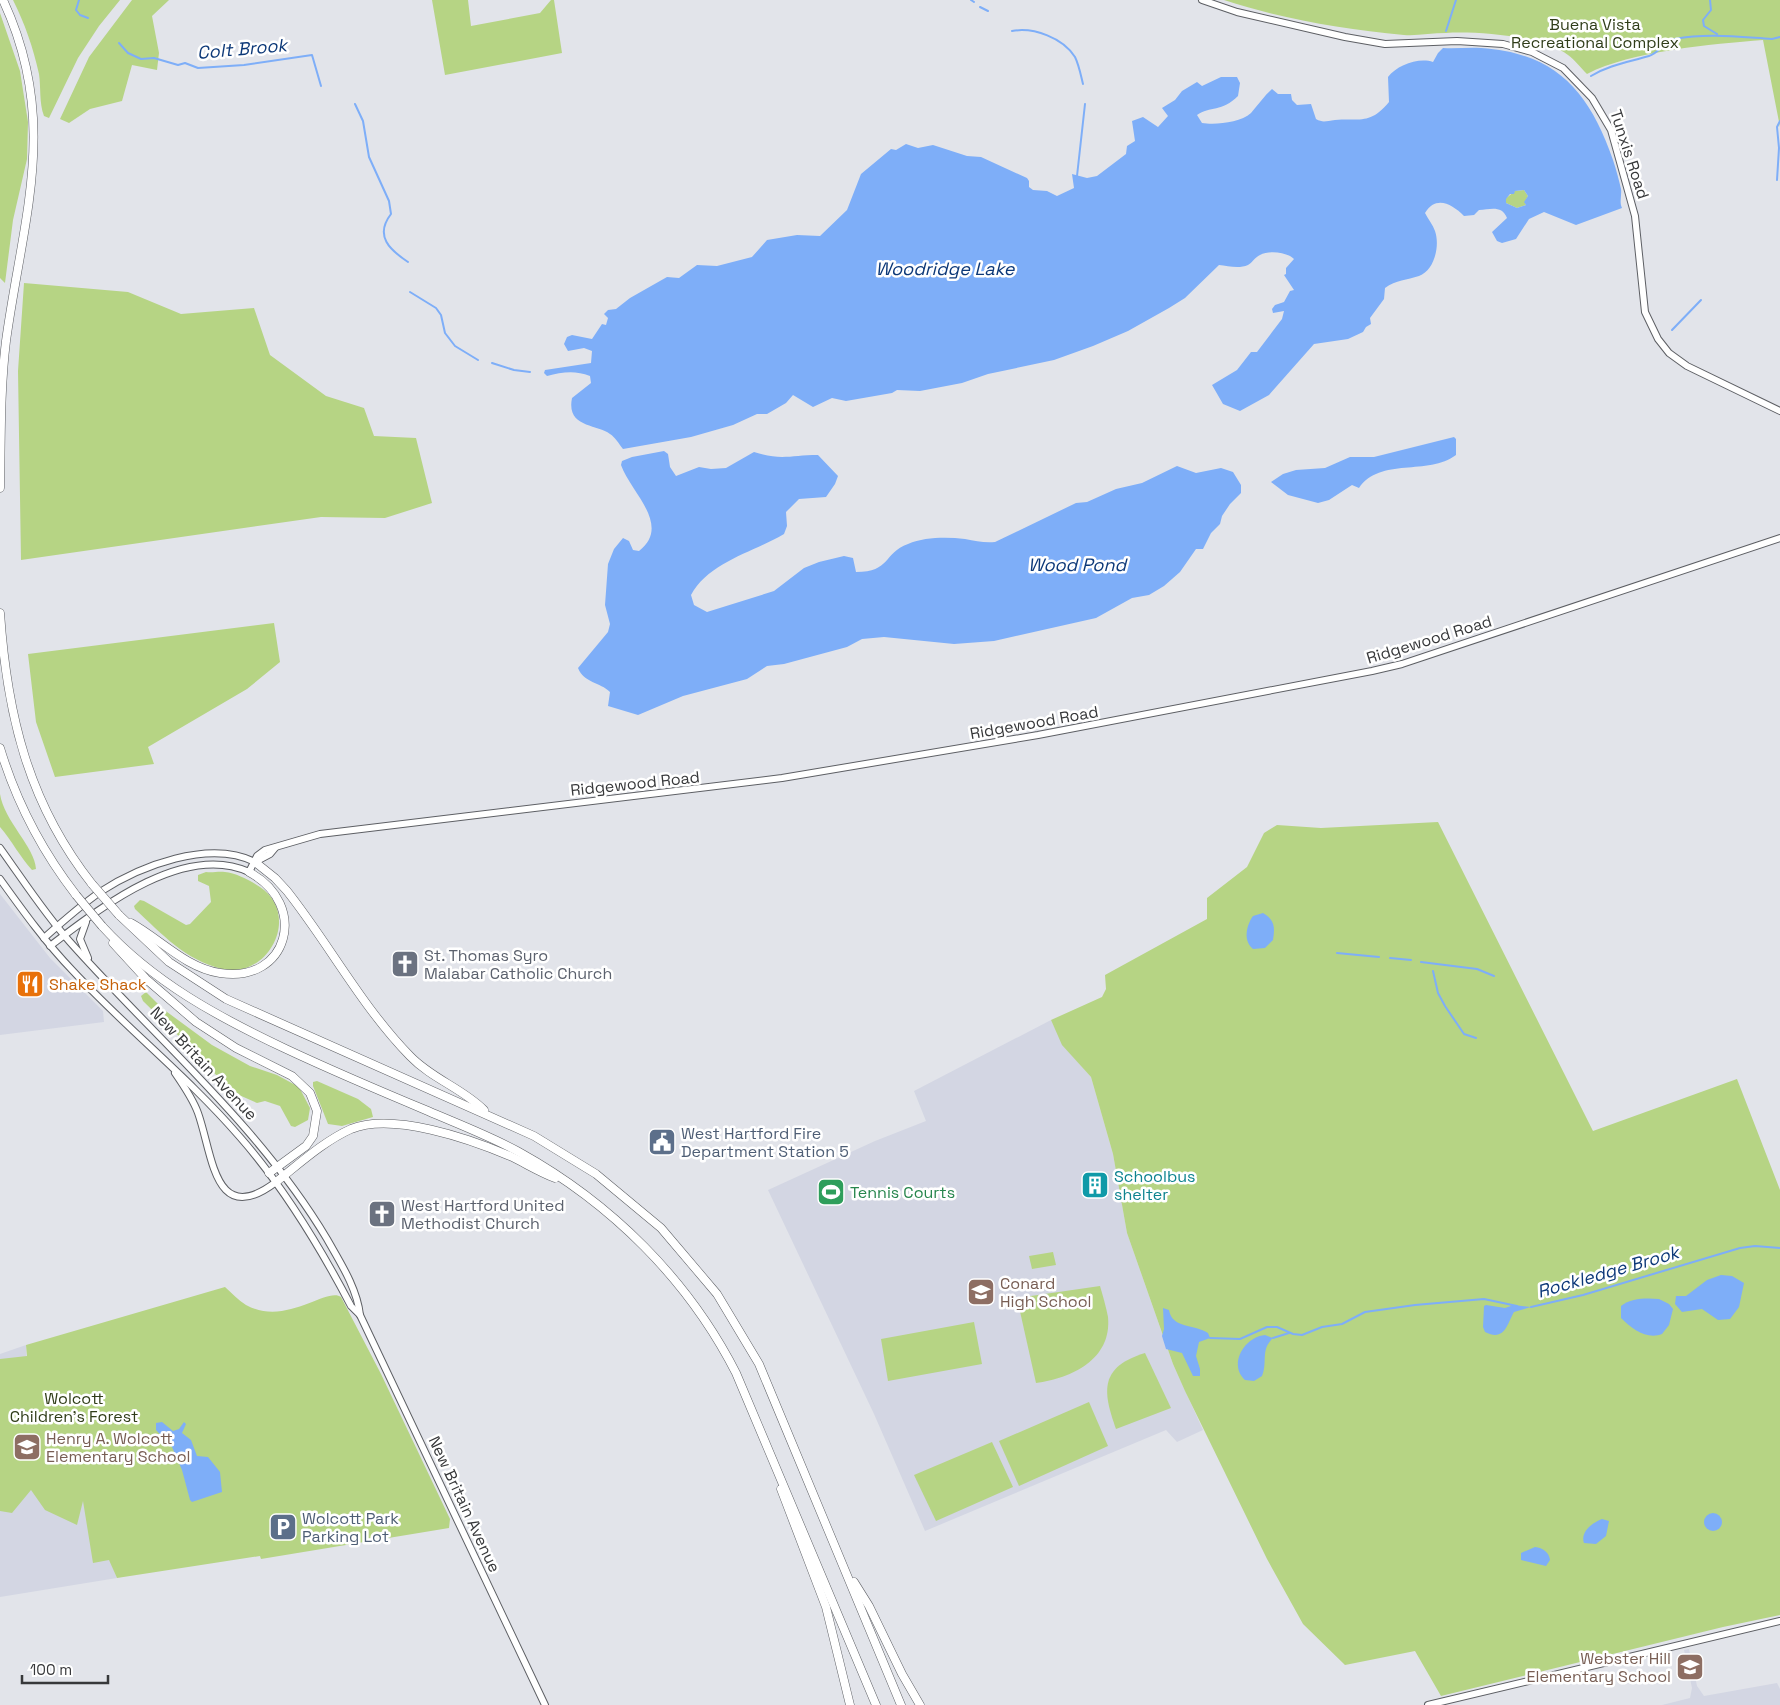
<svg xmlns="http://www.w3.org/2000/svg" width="1780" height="1705" viewBox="0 0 1780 1705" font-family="'Space Grotesk',sans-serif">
	<rect width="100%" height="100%" fill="#e2e4ea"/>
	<g fill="#d3d6e3">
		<path d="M0,894l50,64 53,53 1,11 -104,13z"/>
		<path d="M1051,1020l12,25 28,32 22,77 14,79 46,131 30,66 -26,12 -11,-12 -241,101 -51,-117 -106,-224 107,-49 51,-20 -12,-30z"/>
		<path d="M26,1345l3,69 47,63 41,101 -117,19v-243z"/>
		<path d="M1689,1649l8,37 7,10 73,-13 3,6v16h-118l28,-7 2,-10 -8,-38z"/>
	</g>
	<g fill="#b6d484">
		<path d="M13,0h107l-21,26 -21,32 -29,60 -5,-2c-5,-13 -3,-29 -5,-42 -6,-27 -14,-50 -26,-74z"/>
		<path d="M132,0h37l-17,16 7,37 -2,17 -25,-5 -10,36 -32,8 -21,14 -9,-4 29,-62z"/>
		<path d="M432,0h36l3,26 69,-13 11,-13h3l8,53 -117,22z"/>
		<path d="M1224,0h556v127l-17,-87c-51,4 -132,11 -176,34 -6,-6 -12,-14 -19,-19 -24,-19 -92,-24 -122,-22 -14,0 -29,3 -42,2 -62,-6 -122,-16 -180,-35z"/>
		<path d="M0,13l20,58 8,51 -1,37 -14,61 -8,63 -5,-5z"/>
		<path d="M1524,190l4,6 -3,6 1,3 -9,3 -11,-5 -1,-4 10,-8z"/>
		<path d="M24,283l104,9 53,22 73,-6 16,47 56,41 38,12 10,28 42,2 16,65 -47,15 -64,-1 -300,43 -3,-189z"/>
		<path d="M274,623l6,39 -33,27 -99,58 6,17 -99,13 -19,-55 -8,-68z"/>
		<path d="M0,794c4,27 35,53 36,75l-4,1c-12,-13 -20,-29 -32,-43z"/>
		<path d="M1438,822l155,309 144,-52 43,111v425l-57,12 -282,69 -26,-45 -70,14 -42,-41 -36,-65 -82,-168 -12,-27 -46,-131 -14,-79 -22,-77 -29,-32 -11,-25 51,-23 4,-8 -1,-14 102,-56v-21l40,-31 17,-34 13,-8 44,3z"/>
		<path d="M206,872c7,1 12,-1 19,0 11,1 26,9 35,15 42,28 8,93 -38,82 -37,-9 -60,-35 -87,-60l-1,-3 6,-6 4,1 42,24 4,-1 21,-22 -2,-16 -11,-5v-6z"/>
		<path d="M146,992l17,17 49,36 38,21 27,9 22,12 11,21 -2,12 -13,7 -4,-1 -11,-20 -15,-5 -8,2 -18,-8 -25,-22 -20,-22 -51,-50 -2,-5z"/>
		<path d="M317,1081l41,18 13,10 2,8 -31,9 -14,-2 -15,-38v-4z"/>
		<path d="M1053,1252l3,13 -24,4 -3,-13z"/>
		<path d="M1100,1286c3,10 6,21 8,31 4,43 -37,61 -72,66l-19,-85z"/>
		<path d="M225,1287c7,6 13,13 21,18 40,22 80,-18 95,-8l40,77 69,145 -1,9 -188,31 -1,-3 -143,22 -8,-18 -16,3 -10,-62 -6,24 -32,-15 -14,-20 -19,23 -12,-2v-152l27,-3 -1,-11z"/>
		<path d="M974,1322l8,42 -94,17 -7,-42z"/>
		<path d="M1145,1353l26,55 -55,21c-14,-39 -16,-62 29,-76z"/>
		<path d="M1089,1402l19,44 -89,40 -20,-45z"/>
		<path d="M992,1442l21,45 -77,34 -22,-46z"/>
	</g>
	<g fill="#7eaef8" fill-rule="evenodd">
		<path d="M1443,48c13,1 25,-1 38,0 75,5 108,43 132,112 3,9 6,20 8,29 1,6 -2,13 1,19l-46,17 -32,-13 -15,7 -13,20 -14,4 -5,-2 -5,-9 15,-14c-5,-13 -16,-9 -28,-8l-5,5 -10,1c-12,-12 -28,-21 -39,-3 3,6 8,12 10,18 5,14 0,39 -16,45 -12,4 -23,4 -34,12l-1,11 -14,19 1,6 -5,3 -3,5 -15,7 -34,5 -45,51 -29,16 -17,-7 -11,-19 25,-15 14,-18h6l25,-33 2,-8 -11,2 -1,-4 3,-4 9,-3 6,-11 4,-1 -10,-15 2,-1v-6l8,-9c-7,-7 -25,-9 -34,-4 -5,2 -8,8 -12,10 -9,4 -20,1 -29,0l-34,33 -16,10 -41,23 -35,15 -39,14 -66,14 -26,9 -42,8 -23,-1 -5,3 -46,8 -14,-3 -19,9 -20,-12 -7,8 -19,11h-10l-24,11 -42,12 -68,12c-4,-5 -8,-12 -13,-15 -13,-10 -44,-6 -38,-36l19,-15 -1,-7c-15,-6 -28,-4 -43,0l-3,-3 1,-3 46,-7 1,-12 -8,-3 -16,3 -4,-7 3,-7 5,-2 20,4 10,-15 4,1 2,-7 -4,-4 4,-4 8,-1 14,-11 37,-21 12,1 18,-13 20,1 35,-9 15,-17 30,-5 23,1 27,-26 14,-36 30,-25 5,1 10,-6 12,4 15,-3 34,11 14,1 46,21 2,3v6l4,3 14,1 10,5 17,-8 -2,-14 15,4 10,-2 29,-22 1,-8 8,-5 -3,-20 11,-4 15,10 10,-11 -6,-8 13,-8 7,-9 15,-9 5,4 19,-9h16l3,6 -2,13c-16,16 -28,10 -41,19l5,8c13,2 38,0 49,-10 7,-8 13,-17 21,-24l6,5h13l1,6 5,5 14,-1 5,15c7,4 10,2 19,1 25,-2 35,5 54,-18l-1,-25c9,-12 31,-20 45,-15l5,-9zM1524,190l4,6 -4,6 2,3 -9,3 -11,-5v-4l4,-5h4l1,-3z"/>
		<path d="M1454,437l2,2v16c-28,21 -76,2 -97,33l-7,-3 -23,15 -11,3 -30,-8 -17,-13 12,-8 13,-4 29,-2 25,-11h24z"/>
		<path d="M664,451l4,3 2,13 6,9 23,-9 12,2 15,-1 28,-16c27,9 37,3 64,3l20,21 -3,8 -9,13 -27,2 -13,13 1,14 -3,8c-30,18 -75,28 -93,61l3,10 13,7 67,-21 30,-23 15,-6 25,-6 9,2 3,14c35,0 27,-19 52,-28 17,-7 38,-7 57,-5 11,2 19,4 30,3l81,-39 11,-1 29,-13 26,-6 35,-17 19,7 25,-5 12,4 8,13v8l-11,11 -8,12 -2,8 -9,9 -8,16h-7l-16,23 -16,14 -15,9 -17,3 -36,20 -102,23 -40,3 -70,-7 -22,2 -15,8 -63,17 -17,2 -20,13 -64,17 -45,19 -30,-9 2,-14c-10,-10 -26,-9 -32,-24l30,-36 2,-8 -5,-19 3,-41 6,-15 9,-11 6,3 4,9 6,1c33,-26 -8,-58 -18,-86l1,-4 10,-4z"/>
		<path d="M1263,913c12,7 12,15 10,27l-8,8 -12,1c-10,-8 -7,-23 0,-33z"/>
		<path d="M1721,1275l11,1 12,7 -5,24 -9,12 -12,1 -16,-11 -20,3 -7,-8 1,-8h10l21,-16z"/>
		<path d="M1659,1299l10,5 4,5 -4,16 -7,9c-15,6 -30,-5 -41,-16v-12c10,-8 25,-8 38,-7z"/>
		<path d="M1486,1305l19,3 9,-3 17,2 -17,5c-7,12 -9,30 -29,20l-2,-5 1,-21z"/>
		<path d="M1163,1308l6,2c3,19 26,14 39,23l2,5 -11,4 -3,14 4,13v7h-7l-11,-23 -16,-4 -4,-13 2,-7z"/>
		<path d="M1265,1335l8,3c-13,12 -5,24 -11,38l-8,5 -9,-1c-17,-15 -1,-43 20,-45z"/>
		<path d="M162,1422l11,9 6,-2 5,-7 2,2 -4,9 9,7 6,16 11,1 12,15 2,20 -30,10 -2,-2 -8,-30 -10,-23 -16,-17v-7z"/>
		<circle cx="1713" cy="1522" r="9"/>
		<path d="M1602,1519l7,2 -3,15 -10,8 -12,-1c-4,-11 8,-20 18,-24z"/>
		<path d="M1535,1547c8,1 14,5 15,13l-4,6 -25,-6v-7z"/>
	</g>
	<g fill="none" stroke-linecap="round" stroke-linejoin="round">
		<g stroke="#7eaef8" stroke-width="2">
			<path d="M79,0l-3,10 4,5 8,3"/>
			<path d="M971,0l3,2"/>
			<path d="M1710,0l1,10 -8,10 1,6 13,8"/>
			<path d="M980,7l8,4"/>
			<path d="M1012,31c22,-4 51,7 63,26 4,8 6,19 8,27"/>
			<path d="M1446,31l10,-31"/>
			<path d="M119,43l9,10 13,6 13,-1 24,7 7,-2 13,5 46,-3 68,-10 9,31"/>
			<path d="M1591,76c18,-11 38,-14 58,-20 10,-3 16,-15 26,-17 32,-6 64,-2 97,0l8,-2"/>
			<path d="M355,104l8,17 6,36 20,44 2,13c-17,22 -1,36 17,48"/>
			<path d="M1077,176l8,-72"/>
			<path d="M1777,180l2,-32 -2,-21 3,-6"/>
			<path d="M410,292l26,16 5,7 4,18 10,13 23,14"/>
			<path d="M1672,330l29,-30"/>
			<path d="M492,363l22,7 16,2"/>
			<path d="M1337,953l42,4"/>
			<path d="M1390,958l21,2"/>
			<path d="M1421,962l56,7 17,7"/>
			<path d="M1433,971l5,22 7,13 19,28 12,4"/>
			<path d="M1531,1307l52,-12 157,-47 15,-2 25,2"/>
			<path d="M1210,1338l30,1 27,-12h10l16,7 9,1 20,-8 20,-3 23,-12 50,-7 69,-6 33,7"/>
			<path d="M1273,1338l16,-5"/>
		</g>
		<g stroke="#5d5f64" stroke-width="8">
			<g id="secondary">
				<path d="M1202,0l35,12 108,25 40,7 72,-3 46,3 29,8 31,16 29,30 19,32 24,86 10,96 13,27 11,14 18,13 93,45"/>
				<path d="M0,848c23,32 44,65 70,94 87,98 189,183 257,297 13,23 30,49 33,76"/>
				<path d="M0,879c23,32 46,64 73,92 53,57 115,106 166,165 45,51 80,109 112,170l9,9 185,390"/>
				<path d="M86,922l-6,17 8,19"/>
				<path d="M44,938c18,-16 36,-32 56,-46 40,-26 109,-53 155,-30l15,-8 5,-6"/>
				<path d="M50,946c50,-38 134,-104 199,-74l8,-16 8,-6 55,-16 462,-56 256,-43 334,-64 30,-7 378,-126"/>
				<path d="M175,1073c9,13 18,26 23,40 15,42 16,116 78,69"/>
				<path d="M1428,1705l352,-84"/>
			</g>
		</g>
		<g stroke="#5d5f64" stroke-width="9">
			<g id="highway">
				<path d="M0,488c1,-49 0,-98 6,-147 17,-124 54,-219 -3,-341"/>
				<path d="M0,613c7,101 28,190 92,271"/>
				<path d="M0,748c16,53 42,103 76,147"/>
				<path d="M255,862l20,16 12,13c42,53 75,116 123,165 22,23 52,32 74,54"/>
				<path d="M119,915l50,47 57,37 308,137 62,38 65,54 56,66 42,70 142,341"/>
				<path d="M131,923c29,16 55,45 89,50 68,11 90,-68 29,-101"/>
				<path d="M102,926c51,56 116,91 184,123 47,22 94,42 142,62 30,13 62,25 91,41 92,51 169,127 217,221l140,332"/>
				<path d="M113,943l33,36 50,43 40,26 56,28 18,17 7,18 -4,25 -7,10 -37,27"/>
				<path d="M276,1182c23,-18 48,-41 75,-53 42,-17 119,10 159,27 15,7 29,16 45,22"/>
				<path d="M781,1489l45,118 24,98"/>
				<path d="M854,1582l15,24 33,68 18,31"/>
			</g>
		</g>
		<use href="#secondary" stroke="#fff" stroke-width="6"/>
		<use href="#highway" stroke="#fff" stroke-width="8"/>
		<g stroke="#5d5f64" stroke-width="9" stroke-linecap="butt">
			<g id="highway-bridge">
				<path d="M92,884l27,31"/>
				<path d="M76,895l26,31"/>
			</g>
		</g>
		<use href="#highway-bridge" stroke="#fff" stroke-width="8"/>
	</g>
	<defs>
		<g id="church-square" transform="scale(1.4375)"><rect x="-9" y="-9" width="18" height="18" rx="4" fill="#6b7280" stroke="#fff"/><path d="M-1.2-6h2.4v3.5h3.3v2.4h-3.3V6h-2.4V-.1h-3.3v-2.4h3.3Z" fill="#fff"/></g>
		<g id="restaurant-square" transform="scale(1.4375)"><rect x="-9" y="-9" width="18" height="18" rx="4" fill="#e8710a" stroke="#fff"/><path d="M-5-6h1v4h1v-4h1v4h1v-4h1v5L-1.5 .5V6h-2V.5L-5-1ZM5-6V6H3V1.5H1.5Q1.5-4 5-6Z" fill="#fff"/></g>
		<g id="civic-square" transform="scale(1.4375)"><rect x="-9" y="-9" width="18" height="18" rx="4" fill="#5c6f8a" stroke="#fff"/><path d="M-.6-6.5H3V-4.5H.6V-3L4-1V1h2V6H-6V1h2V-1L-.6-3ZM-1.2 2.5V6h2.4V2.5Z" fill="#fff"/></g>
		<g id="building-square" transform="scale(1.4375)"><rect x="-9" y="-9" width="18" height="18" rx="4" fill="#0f9aa8" stroke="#fff"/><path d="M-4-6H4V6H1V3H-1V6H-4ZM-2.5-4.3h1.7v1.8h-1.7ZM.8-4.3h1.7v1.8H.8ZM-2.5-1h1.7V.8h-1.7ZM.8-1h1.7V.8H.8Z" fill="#fff"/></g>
		<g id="stadium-square" transform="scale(1.4375)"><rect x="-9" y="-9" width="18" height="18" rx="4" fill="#2e9e5b" stroke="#fff"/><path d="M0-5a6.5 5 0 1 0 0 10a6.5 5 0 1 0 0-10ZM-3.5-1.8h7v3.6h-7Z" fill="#fff"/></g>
		<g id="school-square" transform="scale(1.4375)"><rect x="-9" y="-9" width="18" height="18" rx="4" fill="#8d6e63" stroke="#fff"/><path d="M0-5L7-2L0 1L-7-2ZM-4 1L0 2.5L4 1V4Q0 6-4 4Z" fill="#fff"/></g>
		<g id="parking-square" transform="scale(1.4375)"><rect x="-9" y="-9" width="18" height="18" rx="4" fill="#5c6f8a" stroke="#fff"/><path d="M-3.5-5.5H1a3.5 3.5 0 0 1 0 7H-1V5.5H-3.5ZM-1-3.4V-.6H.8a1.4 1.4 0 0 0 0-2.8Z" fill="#fff"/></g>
	</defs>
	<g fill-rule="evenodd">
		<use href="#church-square" x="405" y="964"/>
		<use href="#restaurant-square" x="30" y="984"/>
		<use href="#civic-square" x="662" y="1142"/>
		<use href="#building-square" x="1095" y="1185"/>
		<use href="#stadium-square" x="831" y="1192"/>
		<use href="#church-square" x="382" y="1214"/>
		<use href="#school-square" x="981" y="1292"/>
		<use href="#school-square" x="27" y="1447"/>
		<use href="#parking-square" x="283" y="1527"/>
		<use href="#school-square" x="1690" y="1667"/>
	</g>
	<g text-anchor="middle" stroke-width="5" stroke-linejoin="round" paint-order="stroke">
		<g font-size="16" fill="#303d19" stroke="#fff">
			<text x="1595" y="30">Buena Vista<tspan x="1595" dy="18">Recreational Complex</tspan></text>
			<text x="74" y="1404">Wolcott<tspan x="74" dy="18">Children's Forest</tspan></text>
		</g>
		<g font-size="16" fill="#37383a" stroke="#fff">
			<text transform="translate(1630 154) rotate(72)" y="6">Tunxis Road</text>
			<text transform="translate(1429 639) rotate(-17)" y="6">Ridgewood Road</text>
			<text transform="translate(1034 722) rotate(-10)" y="6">Ridgewood Road</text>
			<text transform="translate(635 783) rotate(-6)" y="6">Ridgewood Road</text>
			<text transform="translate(204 1063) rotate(47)" y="6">New Britain Avenue</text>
			<text transform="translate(465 1504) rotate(65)" y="6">New Britain Avenue</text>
		</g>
		<g font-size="16" fill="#5b616d" stroke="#fff" text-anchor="start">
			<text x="424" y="961">St. Thomas Syro<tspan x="424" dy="18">Malabar Catholic Church</tspan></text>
			<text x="401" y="1211">West Hartford United<tspan x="401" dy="18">Methodist Church</tspan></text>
		</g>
		<g font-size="16" fill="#c56008" stroke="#fff" text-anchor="start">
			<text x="49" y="990">Shake Shack</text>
		</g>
		<g font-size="16" fill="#4e5e75" stroke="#fff" text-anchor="start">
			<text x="681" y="1139">West Hartford Fire<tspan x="681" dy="18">Department Station 5</tspan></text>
			<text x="302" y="1524">Wolcott Park<tspan x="302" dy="18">Parking Lot</tspan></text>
		</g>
		<g font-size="16" fill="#0d838f" stroke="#fff" text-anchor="start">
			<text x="1114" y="1182">Schoolbus<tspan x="1114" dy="18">shelter</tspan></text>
		</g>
		<g font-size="16" fill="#27864d" stroke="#fff" text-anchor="start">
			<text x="850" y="1198">Tennis Courts</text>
		</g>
		<g font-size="16" fill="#785e54" stroke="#fff" text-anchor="start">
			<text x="1000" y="1289">Conard<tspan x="1000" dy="18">High School</tspan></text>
			<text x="46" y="1444">Henry A. Wolcott<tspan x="46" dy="18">Elementary School</tspan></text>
			<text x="1671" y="1664" text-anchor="end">Webster Hill<tspan x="1671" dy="18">Elementary School</tspan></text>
		</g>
		<g font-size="18" font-style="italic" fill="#0c3878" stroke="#fff">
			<text transform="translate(242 49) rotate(-5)" y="6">Colt Brook</text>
			<text x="945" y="275">Woodridge Lake</text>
			<text x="1077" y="571">Wood Pond</text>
			<text transform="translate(1608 1272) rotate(-16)" y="6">Rockledge Brook</text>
		</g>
	</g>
	<path d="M22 1675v8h86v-8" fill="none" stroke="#37383a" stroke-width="2.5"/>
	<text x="30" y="1675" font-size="15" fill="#37383a" stroke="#ffffff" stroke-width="4" paint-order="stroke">100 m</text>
</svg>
